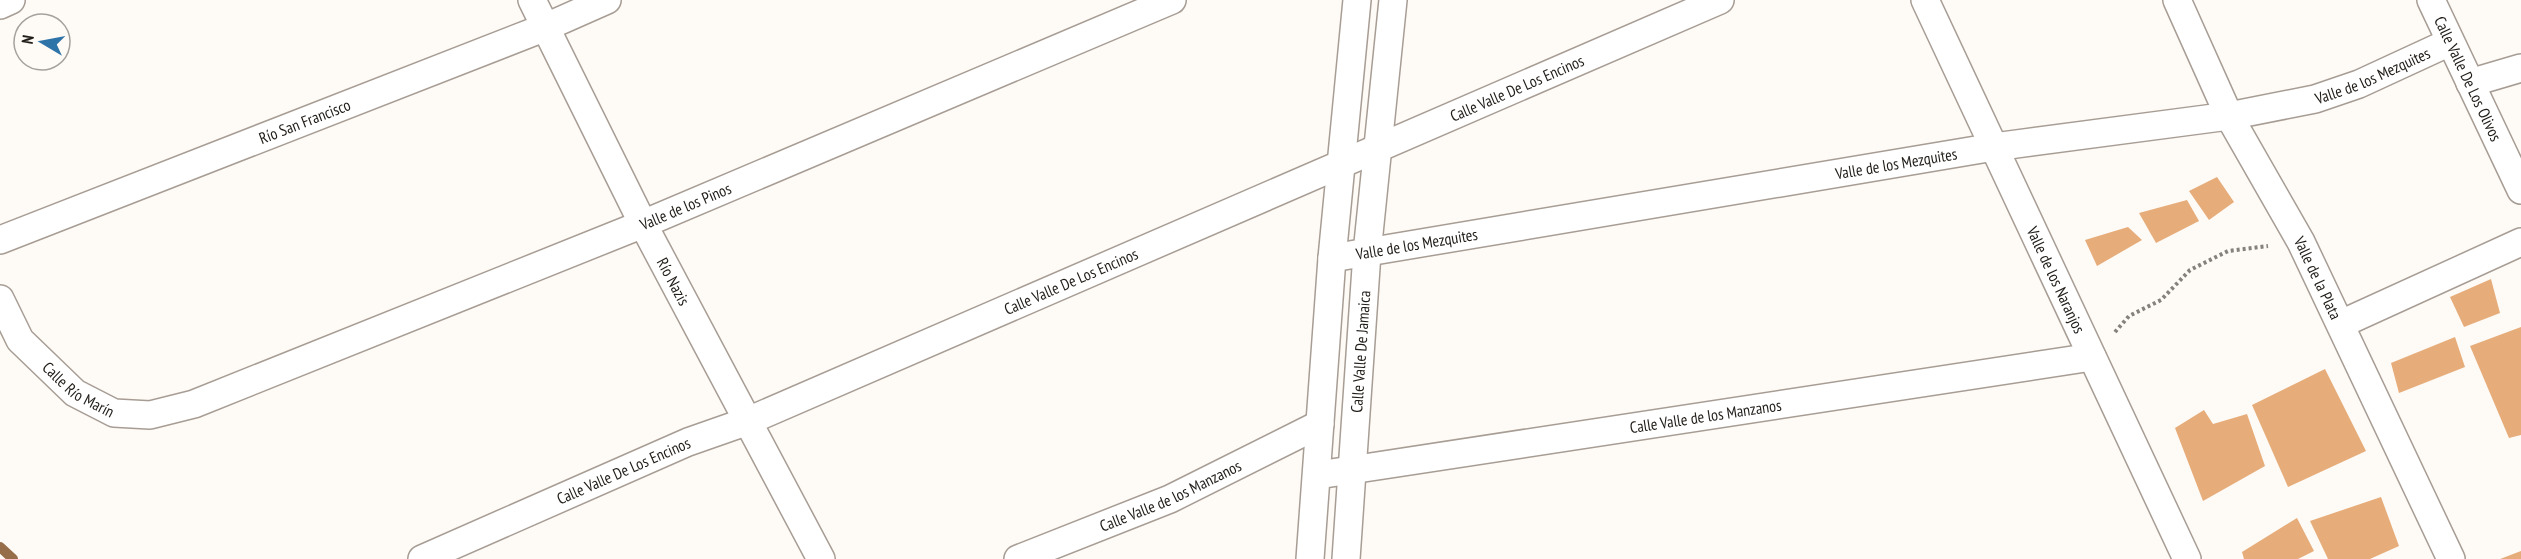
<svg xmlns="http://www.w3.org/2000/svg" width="2521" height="559" viewBox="0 0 2521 559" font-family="'PT Sans Narrow',sans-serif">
	<rect width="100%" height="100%" fill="#fefaf6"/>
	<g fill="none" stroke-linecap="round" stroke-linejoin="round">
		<path stroke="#966f4a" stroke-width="10" d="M0,547l13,12"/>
	</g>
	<g fill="#e6ad7a">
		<path d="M2217,177l17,25 -25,18 -20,-29z"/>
		<path d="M2187,200l12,21 -43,22 -17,-30z"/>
		<path d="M2128,227l14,13 -45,26 -12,-26z"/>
		<path d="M2491,279l9,34 -36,14 -14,-30z"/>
		<path d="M2521,327v108l-12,3 -39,-92z"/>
		<path d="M2455,337l10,30 -66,26 -8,-30z"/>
		<path d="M2325,369l41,82 -78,36 -36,-82z"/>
		<path d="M2204,410l9,14 34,-10 18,52 -62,35 -28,-73z"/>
		<path d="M2381,497l18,49 -29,13h-42l-18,-38z"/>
		<path d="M2297,518l17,33 -16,8h-54l-2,-7z"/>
		<path d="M2521,551v8h-21z"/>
	</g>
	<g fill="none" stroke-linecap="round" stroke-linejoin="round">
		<g stroke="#a79d94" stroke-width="30">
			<g id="street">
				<path id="s1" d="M532,0l111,224 178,335"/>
				<path id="s2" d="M1925,0l262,559"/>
				<path id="s3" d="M2177,0l52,116 72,126 150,317"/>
				<path id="s4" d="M2431,0l90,190"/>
				<path d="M0,5l11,-5"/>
				<path d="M2470,83l51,-15"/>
				<path id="s5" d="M0,240l546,-213 61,-27"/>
				<path id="s6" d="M1332,258l662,-111 235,-31 86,-17 44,-15 91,-42"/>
				<path id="s7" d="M0,299l20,41 55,53 39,20 36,2 44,-11 449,-180 529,-224"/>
				<path d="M2341,324l180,-82"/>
				<path id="s8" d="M1318,475l774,-118"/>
				<path id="s9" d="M422,559l266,-117 60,-21 972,-421"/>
				<path id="s10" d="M1018,559l152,-60 150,-75"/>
				<path d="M1310,559l22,-301 25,-258"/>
				<path id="s11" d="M1346,559l21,-306 26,-253"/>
			</g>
		</g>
		<path stroke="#85817d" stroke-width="4" stroke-dasharray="3 3" stroke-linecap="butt" d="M2115,332l14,-16 32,-16 29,-30 38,-19 40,-5"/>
		<use href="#street" stroke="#fff" stroke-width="27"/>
	</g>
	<g text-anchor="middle" stroke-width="5" stroke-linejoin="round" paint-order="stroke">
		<g font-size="16" fill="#201c18" stroke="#fefaf6">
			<text dy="6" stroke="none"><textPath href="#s6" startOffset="1058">Valle de los Mezquites</textPath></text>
			<text dy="6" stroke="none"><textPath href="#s4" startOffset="87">Calle Valle De Los Olivos</textPath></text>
			<text dy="6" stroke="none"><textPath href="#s9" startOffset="1192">Calle Valle De Los Encinos</textPath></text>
			<text dy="6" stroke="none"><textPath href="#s5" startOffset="327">Río San Francisco</textPath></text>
			<text dy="6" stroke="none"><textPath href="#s6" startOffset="572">Valle de los Mezquites</textPath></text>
			<text dy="6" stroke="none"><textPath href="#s7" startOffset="777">Valle de los Pinos</textPath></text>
			<text dy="6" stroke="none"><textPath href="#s6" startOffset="86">Valle de los Mezquites</textPath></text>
			<text dy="6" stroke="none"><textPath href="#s3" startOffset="312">Valle de la Plata</textPath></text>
			<text dy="6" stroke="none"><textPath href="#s2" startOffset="309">Valle de los Naranjos</textPath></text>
			<text dy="6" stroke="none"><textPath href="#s1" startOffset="315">Río Nazis</textPath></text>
			<text dy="6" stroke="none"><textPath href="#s9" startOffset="706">Calle Valle De Los Encinos</textPath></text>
			<text dy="6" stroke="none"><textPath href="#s11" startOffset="208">Calle Valle De Jamaica</textPath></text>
			<text dy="6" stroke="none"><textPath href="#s7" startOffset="123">Calle Río Marín</textPath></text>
			<text dy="6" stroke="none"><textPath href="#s8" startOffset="392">Calle Valle de los Manzanos</textPath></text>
			<text dy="6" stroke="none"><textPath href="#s9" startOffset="220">Calle Valle De Los Encinos</textPath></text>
			<text dy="6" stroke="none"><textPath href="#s10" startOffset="165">Calle Valle de los Manzanos</textPath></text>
		</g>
	</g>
	<g transform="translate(42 42) rotate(280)"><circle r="28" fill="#fefaf6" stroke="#a5a19d" stroke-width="1.5"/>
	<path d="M0-4.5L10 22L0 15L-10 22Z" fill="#2e74a9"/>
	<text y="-9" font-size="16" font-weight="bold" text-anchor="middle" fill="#201c18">N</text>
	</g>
</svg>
